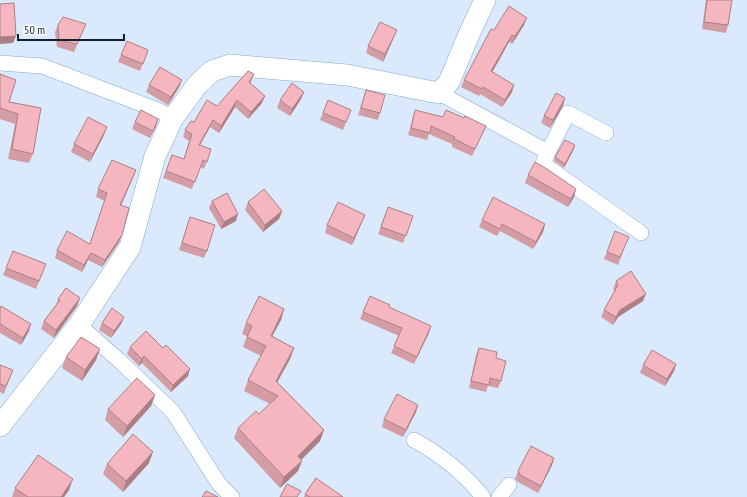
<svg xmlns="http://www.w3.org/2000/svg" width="747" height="497" viewBox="0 0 747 497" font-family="'PT Sans Narrow',sans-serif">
	<rect width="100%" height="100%" fill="#daeafc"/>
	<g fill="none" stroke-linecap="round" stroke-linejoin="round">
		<g stroke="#80a9d2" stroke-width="16">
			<g id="street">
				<path d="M0,63l42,3 118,45 13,7"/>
				<path d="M439,93l109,59 20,-39 38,20"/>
				<path d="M548,152l-5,12 98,69"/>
				<path d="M79,325l44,39 50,48 46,72 13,13"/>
				<path d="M414,440c27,15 50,33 69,57"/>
				<path d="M499,497l10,-12"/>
			</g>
		</g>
		<g stroke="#80a9d2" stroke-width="22">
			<path id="secondary" d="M0,426l79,-101 51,-78 25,-91 18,-38 24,-33 15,-14 18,-6 117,10 92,18 10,-11 21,-50 15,-32"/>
		</g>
		<use href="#street" stroke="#fff" stroke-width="15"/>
		<use href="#secondary" stroke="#fff" stroke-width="21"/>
	</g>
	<g fill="#d49da5">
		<path d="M706,0h26l-4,25 -2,8 -24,-4z"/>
		<path d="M86,24l-12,28 -17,-5 -2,-15 3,-7z"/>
		<path d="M524,25l-12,19 -3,-2 -17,30 20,20 -10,15 -22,-13 -1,2 -18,-9 3,-7 30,-50z"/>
		<path d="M397,30l-3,7 -11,25 -17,-9 2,-7z"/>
		<path d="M127,41l21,9 -8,21 -22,-9z"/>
		<path d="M0,74l9,28 32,6 -8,46 -4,9 -21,-4 7,-35 -15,-5z"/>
		<path d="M254,74l-4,9 12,20 -14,16 -13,-12 -16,26 -9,-6 -10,18 11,4 -7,20 -4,-2 -8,22 -29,-11 9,-23 12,4 5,-18 -6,-4 2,-7 9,-8 23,-16z"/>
		<path d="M182,80l-3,7 -11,18 -22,-13 3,-7z"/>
		<path d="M366,90l14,23 -2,7 -20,-5z"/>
		<path d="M304,92l-3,7 -11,17 -13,-8 3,-8z"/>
		<path d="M563,106l-13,22 -9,-5 3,-7z"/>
		<path d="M351,110l-8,20 -23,-10 3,-7z"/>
		<path d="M415,110l68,23 -11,23 -20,-9v-3l-23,-10 -2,6 -19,-5 5,-18z"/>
		<path d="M158,119l-2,7 -6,12 -18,-9 3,-7z"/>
		<path d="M104,135l-14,27 -19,-10 3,-8z"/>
		<path d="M575,145l-11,23 -10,-7 1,-4z"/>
		<path d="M136,170l-15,36 -2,36 -17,25 -14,-7 -6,12 -27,-14 2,-8 33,-6 15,-43 -9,-4 2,-8z"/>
		<path d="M528,175l46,22 -6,10 -43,-24z"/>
		<path d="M212,201l24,20 -15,8 -12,-21z"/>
		<path d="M248,202l34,9 -3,8 -16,13 -18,-22z"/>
		<path d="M388,207l25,9 -10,27 -25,-9z"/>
		<path d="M365,215l-3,7 -10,23 -27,-12 2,-8z"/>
		<path d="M190,217l17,34 -3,7 -25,-8z"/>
		<path d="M482,220l63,4 -2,8 -10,17 -33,-18 -3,5 -18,-9z"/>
		<path d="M626,244l-8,21 -14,-6 3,-7z"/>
		<path d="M6,268l37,4 -7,17 -33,-14z"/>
		<path d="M616,281l27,20 -25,16 -5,8 -12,-8 3,-7 11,-19 -2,-2z"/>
		<path d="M58,299l19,7 -23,32 -13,-9 3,-8 12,-16z"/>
		<path d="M389,307l42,19 -17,38 -23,-11 8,-17 -39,-17 3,-7z"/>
		<path d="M0,309l29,22 -8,14 -21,-12z"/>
		<path d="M284,309l-3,11 -9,16 22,12 -4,11 -13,23 47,48 -4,11 -19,19 1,1 -4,10 -18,17 -46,-50 4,-10 21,-14 11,-10 -26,-13 4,-11 13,-24 -18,-9 4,-11 -5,-2 4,-11z"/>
		<path d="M124,317l-3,7 -10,14 -12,-8 3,-7z"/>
		<path d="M130,347l58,29 -17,16 -29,-29 -3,3 -12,-12z"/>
		<path d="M479,348l17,10 5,23 -3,7 -10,-2 -2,6 -17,-4 7,-33z"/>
		<path d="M66,357l30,3 -14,21 -20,-13z"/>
		<path d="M676,364l-2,7 -9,15 -25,-13 3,-8z"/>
		<path d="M0,365l13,5 -9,24 -4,-2z"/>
		<path d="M155,395l-4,11 -28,31 -18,-17 3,-11z"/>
		<path d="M418,405l-2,7 -13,25 -21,-10 2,-8z"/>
		<path d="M554,458l-2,7 -14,28 -20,-11 -3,-3 3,-8z"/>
		<path d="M149,463l-26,29 -20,-18 4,-10z"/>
		<path d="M15,488l54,2 -5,7h-52z"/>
		<path d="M305,494l38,3h-39z"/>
	</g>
	<g fill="#ac7f86">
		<path d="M527,18l-3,7 -12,19 3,-8z"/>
		<path d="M397,30l-3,7 -11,25 2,-8z"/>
		<path d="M512,35l-3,7 -20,36 2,-7z"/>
		<path d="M16,36l-3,7 -13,1v-7z"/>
		<path d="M254,74l-3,7 -5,8 3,-7z"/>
		<path d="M182,80l-3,7 -11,18 3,-8z"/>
		<path d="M514,85l-2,7 -10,15 3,-7z"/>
		<path d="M304,92l-3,7 -11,17 2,-7z"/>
		<path d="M265,96l-3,7 -14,16 3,-7z"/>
		<path d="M565,98l-2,8 -13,22 3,-8z"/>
		<path d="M237,100l-2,7 -16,26 2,-7z"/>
		<path d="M158,119l-2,7 -6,12 3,-7z"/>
		<path d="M213,120l-3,7 -14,25 3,-7z"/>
		<path d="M107,127l-3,8 -14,27 3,-8z"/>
		<path d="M575,145l-1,4 -10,19 1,-4z"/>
		<path d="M136,170l-3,8 -16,35 3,-8z"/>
		<path d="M576,189l-2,8 -6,10 3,-8z"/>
		<path d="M282,211l-3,8 -16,13 2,-7z"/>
		<path d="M238,214l-2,7 -15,8 3,-7z"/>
		<path d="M365,215l-3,7 -10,23 2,-7z"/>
		<path d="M545,224l-2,8 -10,17 3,-7z"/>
		<path d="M122,235l-3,7 -17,25 3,-7z"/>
		<path d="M91,253l-3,7 -6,12 2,-7z"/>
		<path d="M646,294l-3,7 -25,16 -5,8 3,-8 4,-7z"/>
		<path d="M80,298l-3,8 -23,32 2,-8z"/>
		<path d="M284,309l-3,11 -14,26 4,-10z"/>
		<path d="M124,317l-3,7 -10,14 3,-7z"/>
		<path d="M31,324l-2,7 -8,14 2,-7z"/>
		<path d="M431,326l-2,7 -15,31 3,-7z"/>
		<path d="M294,348l-4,11 -18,33 4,-11z"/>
		<path d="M100,349l-4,11 -14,21 3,-11z"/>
		<path d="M144,356l-2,7 -3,3 3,-7z"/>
		<path d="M676,364l-2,7 -9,15 2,-7z"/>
		<path d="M190,369l-2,7 -17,16 2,-7z"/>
		<path d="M155,395l-4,11 -28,31 4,-11z"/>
		<path d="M418,405l-2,7 -13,25 3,-7z"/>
		<path d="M324,430l-4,11 -26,26 4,-11z"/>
		<path d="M153,452l-4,11 -26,29 3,-11z"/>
		<path d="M554,458l-2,7 -14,28 3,-7z"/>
		<path d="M302,461l-4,10 -18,17 4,-11z"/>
		<path d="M73,479l-4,11 -5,7h-3z"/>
	</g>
	<g fill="#f6b6c0" stroke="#ac7f86">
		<path d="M707,0h25l-4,25 -24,-3z"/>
		<path d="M14,3l2,33 -16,1v-33z"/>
		<path d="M509,6l18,12 -12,18 -3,-1 -21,36 23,14 -9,15 -22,-13 -1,2 -18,-9 27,-51 3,1z"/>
		<path d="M63,17l23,7 -9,20 -18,-4 -1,-15z"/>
		<path d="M380,22l17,8 -12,24 -17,-8z"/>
		<path d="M127,41l21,9 -5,14 -22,-9z"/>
		<path d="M160,67l22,13 -11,17 -22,-12z"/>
		<path d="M248,71l6,3 -5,8 16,14 -14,16 -14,-12 -16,26 -8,-6 -14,25 12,4 -4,13 -4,-2 -8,22 -29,-11 6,-16 12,4 8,-25 -7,-4 6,-9 3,1 13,-22 10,6z"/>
		<path d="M0,74l16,6 -7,22 32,6 -8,46 -21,-5 6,-35 -18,-6z"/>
		<path d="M292,83l12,9 -12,17 -12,-9z"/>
		<path d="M366,90l19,5 -5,18 -19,-5z"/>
		<path d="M556,93l9,5 -12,22 -9,-4z"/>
		<path d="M328,100l23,10 -5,12 -23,-9z"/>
		<path d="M141,110l17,9 -5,12 -18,-9z"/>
		<path d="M415,110l28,7 3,-7 18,8 1,-2 21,10 -11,23 -21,-10 1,-2 -24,-11 -1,7 -19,-5z"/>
		<path d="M88,117l19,10 -14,27 -19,-10z"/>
		<path d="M565,140l10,5 -10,19 -10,-7z"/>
		<path d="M112,160l24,10 -16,35 9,3 -7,27 -17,25 -14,-7 -7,12 -27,-15 10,-19 23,13 17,-51 -9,-4z"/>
		<path d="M535,162l12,7 29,20 -5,10 -43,-24z"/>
		<path d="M264,189l18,22 -17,14 -17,-23z"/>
		<path d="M227,193l11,21 -14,8 -12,-21z"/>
		<path d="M493,197l52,27 -9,18 -34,-18 -2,5 -18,-9z"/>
		<path d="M338,202l27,13 -11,23 -27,-13z"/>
		<path d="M388,207l25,9 -7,20 -25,-9z"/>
		<path d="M190,217l25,8 -8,26 -25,-8z"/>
		<path d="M615,231l14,6 -9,20 -13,-5z"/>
		<path d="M13,251l33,13 -7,17 -33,-13z"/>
		<path d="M631,271l15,23 -26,16 -4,7 -12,-7 14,-25 -2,-4z"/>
		<path d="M66,288l14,10 -24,32 -12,-9 16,-21 -2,-1z"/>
		<path d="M259,296l25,13 -13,27 23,12 -18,33 48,49 -26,26 4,5 -18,16 -46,-49 18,-17 3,3 19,-18 -30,-16 18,-34 -19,-9 5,-11 -6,-3z"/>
		<path d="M370,296l20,9 -1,2 42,19 -14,31 -23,-11 8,-18 -39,-16z"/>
		<path d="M1,306l30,18 -8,14 -23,-14v-15z"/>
		<path d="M112,308l12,9 -10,14 -12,-8z"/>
		<path d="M146,331l17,17 3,-3 24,24 -17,16 -29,-29 -2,3 -12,-12z"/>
		<path d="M81,337l19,12 -15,21 -19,-13z"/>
		<path d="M479,348l18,4 -1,6 10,3 -5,20 -11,-3 -1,7 -18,-4z"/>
		<path d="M652,350l24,14 -9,15 -24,-14z"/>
		<path d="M0,365l13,5 -7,16 -6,-2z"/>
		<path d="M137,378l18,17 -28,31 -19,-17z"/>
		<path d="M397,394l21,11 -12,25 -22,-11z"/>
		<path d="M133,434l20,18 -27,29 -19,-17z"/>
		<path d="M531,446l23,12 -13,28 -21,-11 -2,-4z"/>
		<path d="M38,455l35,24 -12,18h-33l-13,-9z"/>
		<path d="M316,478l27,19h-33l-5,-3z"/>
		<path d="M287,484l14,7 -4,6h-17z"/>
		<path d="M206,491l12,6h-16z"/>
	</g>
	<path d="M18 34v6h106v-6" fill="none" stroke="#112131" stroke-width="2"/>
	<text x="24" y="34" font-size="12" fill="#112131" stroke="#ffffff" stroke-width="3" paint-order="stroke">50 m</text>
</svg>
